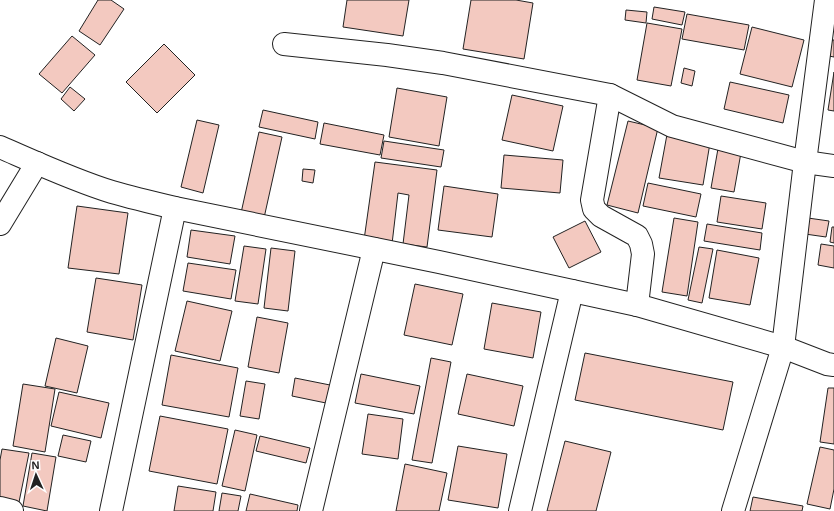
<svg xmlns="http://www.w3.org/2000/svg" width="834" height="511" viewBox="0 0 834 511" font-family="Helvetica,sans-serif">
	<rect width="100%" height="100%" fill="#fff"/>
	<g fill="#f3c9c0" stroke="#222">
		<path d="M98,0h13l13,9 -24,36 -21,-14z"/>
		<path d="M347,0h62l-6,36 -60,-9z"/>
		<path d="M471,0h45l17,3 -9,56 -61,-10z"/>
		<path d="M654,7l31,5 -3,13 -30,-6z"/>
		<path d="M626,10l21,2 -1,11 -21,-3z"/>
		<path d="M687,14l62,11 -5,25 -62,-11z"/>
		<path d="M647,23l35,6 -11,57 -34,-6z"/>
		<path d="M752,27l52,13 -12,47 -52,-13z"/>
		<path d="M72,36l23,19 -33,38 -23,-19z"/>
		<path d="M832,40h2v17l-5,-1z"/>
		<path d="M164,44l31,31 -38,38 -31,-31z"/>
		<path d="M684,68l11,3 -3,15 -11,-3z"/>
		<path d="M834,72v39l-6,-1z"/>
		<path d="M730,82l59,13 -6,28 -59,-14z"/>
		<path d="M70,87l15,12 -11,12 -13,-12z"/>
		<path d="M397,88l50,9 -8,49 -50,-9z"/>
		<path d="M512,95l51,11 -10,45 -51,-11z"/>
		<path d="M263,110l55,12 -3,17 -56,-12z"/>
		<path d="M197,120l22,5 -16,68 -22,-6z"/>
		<path d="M628,121l30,7 -20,85 -31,-8z"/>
		<path d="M324,123l60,12 -4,20 -60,-11z"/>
		<path d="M668,129l43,8 -8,48 -44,-7z"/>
		<path d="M259,132l23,5 -18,81 -23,-5z"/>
		<path d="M384,141l60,9 -3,17 -60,-9z"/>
		<path d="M719,143l23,4 -8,45 -23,-4z"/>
		<path d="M504,155l59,5 -3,33 -59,-5z"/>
		<path d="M375,162l62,8 -10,77 -24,-3 6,-49 -11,-2 -6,51 -28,-4z"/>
		<path d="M303,169l12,1 -2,13 -11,-2z"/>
		<path d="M648,183l53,11 -5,23 -53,-11z"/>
		<path d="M444,186l54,8 -6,43 -54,-7z"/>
		<path d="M721,196l45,7 -4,26 -45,-7z"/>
		<path d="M77,206l51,7 -9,61 -51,-6z"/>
		<path d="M674,218l24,4 -11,74 -25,-4z"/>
		<path d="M808,218l21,3 -3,16 -21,-3z"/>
		<path d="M585,221l16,31 -32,16 -16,-31z"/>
		<path d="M707,224l55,9 -2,17 -56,-9z"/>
		<path d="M832,227h2v16l-4,-1z"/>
		<path d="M191,230l44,6 -5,28 -43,-7z"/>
		<path d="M821,244l13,2v22l-16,-3z"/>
		<path d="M244,246l22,3 -8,55 -23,-3z"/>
		<path d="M699,247l14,2 -11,54 -14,-3z"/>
		<path d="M271,248l24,3 -7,60 -24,-3z"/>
		<path d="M717,250l42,8 -9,47 -41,-7z"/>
		<path d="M188,263l48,7 -5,29 -48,-8z"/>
		<path d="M96,278l46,7 -9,55 -46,-8z"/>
		<path d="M415,284l48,10 -11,51 -48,-10z"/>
		<path d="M187,301l45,10 -12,50 -45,-10z"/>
		<path d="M492,303l49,9 -8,46 -49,-9z"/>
		<path d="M257,317l31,6 -9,50 -31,-6z"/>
		<path d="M56,338l32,8 -11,47 -32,-7z"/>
		<path d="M585,353l148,29 -10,48 -148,-30z"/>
		<path d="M171,355l67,13 -9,49 -67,-12z"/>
		<path d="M431,358l20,4 -19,101 -20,-3z"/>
		<path d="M361,374l59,12 -6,28 -59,-11z"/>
		<path d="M467,374l56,12 -9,40 -56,-12z"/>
		<path d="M295,378l35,7 -4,18 -34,-7z"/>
		<path d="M246,381l19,3 -6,35 -19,-3z"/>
		<path d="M23,384l32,5 -10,63 -32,-6z"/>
		<path d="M828,388h6v56l-14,-2z"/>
		<path d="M59,392l50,11 -8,35 -50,-12z"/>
		<path d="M368,414l35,5 -5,40 -36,-5z"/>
		<path d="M160,416l68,13 -11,55 -68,-13z"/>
		<path d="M235,430l22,5 -12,56 -23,-5z"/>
		<path d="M63,435l28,6 -5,21 -28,-6z"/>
		<path d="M260,436l50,12 -4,15 -50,-12z"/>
		<path d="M565,441l46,11 -15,59h-49z"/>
		<path d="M458,446l49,8 -9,54 -50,-8z"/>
		<path d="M820,447l14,3v39l-4,20 -23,-5z"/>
		<path d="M2,449l27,4 -11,54 -18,-3v-44z"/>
		<path d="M32,453l24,4 -9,54 -24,-5z"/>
		<path d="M405,464l42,9 -8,38h-43z"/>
		<path d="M178,486l38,6 -3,19h-39z"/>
		<path d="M222,493l19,3 -3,15h-19z"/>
		<path d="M250,494l48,11 -1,6h-51z"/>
		<path d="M753,497l50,9 -1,5h-52z"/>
	</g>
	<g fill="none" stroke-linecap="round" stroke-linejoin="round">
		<g stroke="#222" stroke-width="24">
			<g id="minor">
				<path d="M284,44l103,11 56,8 167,32 62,31 133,36 29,4"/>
				<path d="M610,95l-18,105 2,9 7,7 36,20 4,8 2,10 -6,51"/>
				<path d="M0,147c37,16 73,33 112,45 21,6 42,11 63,16l264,54 198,43 146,42 44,17 7,1"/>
				<path d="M0,224l37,-61"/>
				<path d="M0,508l12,3"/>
				<path d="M111,511l64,-303"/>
				<path d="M311,511l63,-262"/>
				<path d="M520,511l52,-220"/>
				<path d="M733,511l50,-164 22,-185 21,-162"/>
			</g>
		</g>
		<use href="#minor" stroke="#fff" stroke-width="22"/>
	</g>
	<g transform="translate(36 475) rotate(357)" stroke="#ffffff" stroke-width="3" paint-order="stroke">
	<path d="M0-3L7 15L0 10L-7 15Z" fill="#222222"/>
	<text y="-6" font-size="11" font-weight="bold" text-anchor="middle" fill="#222222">N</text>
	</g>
</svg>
